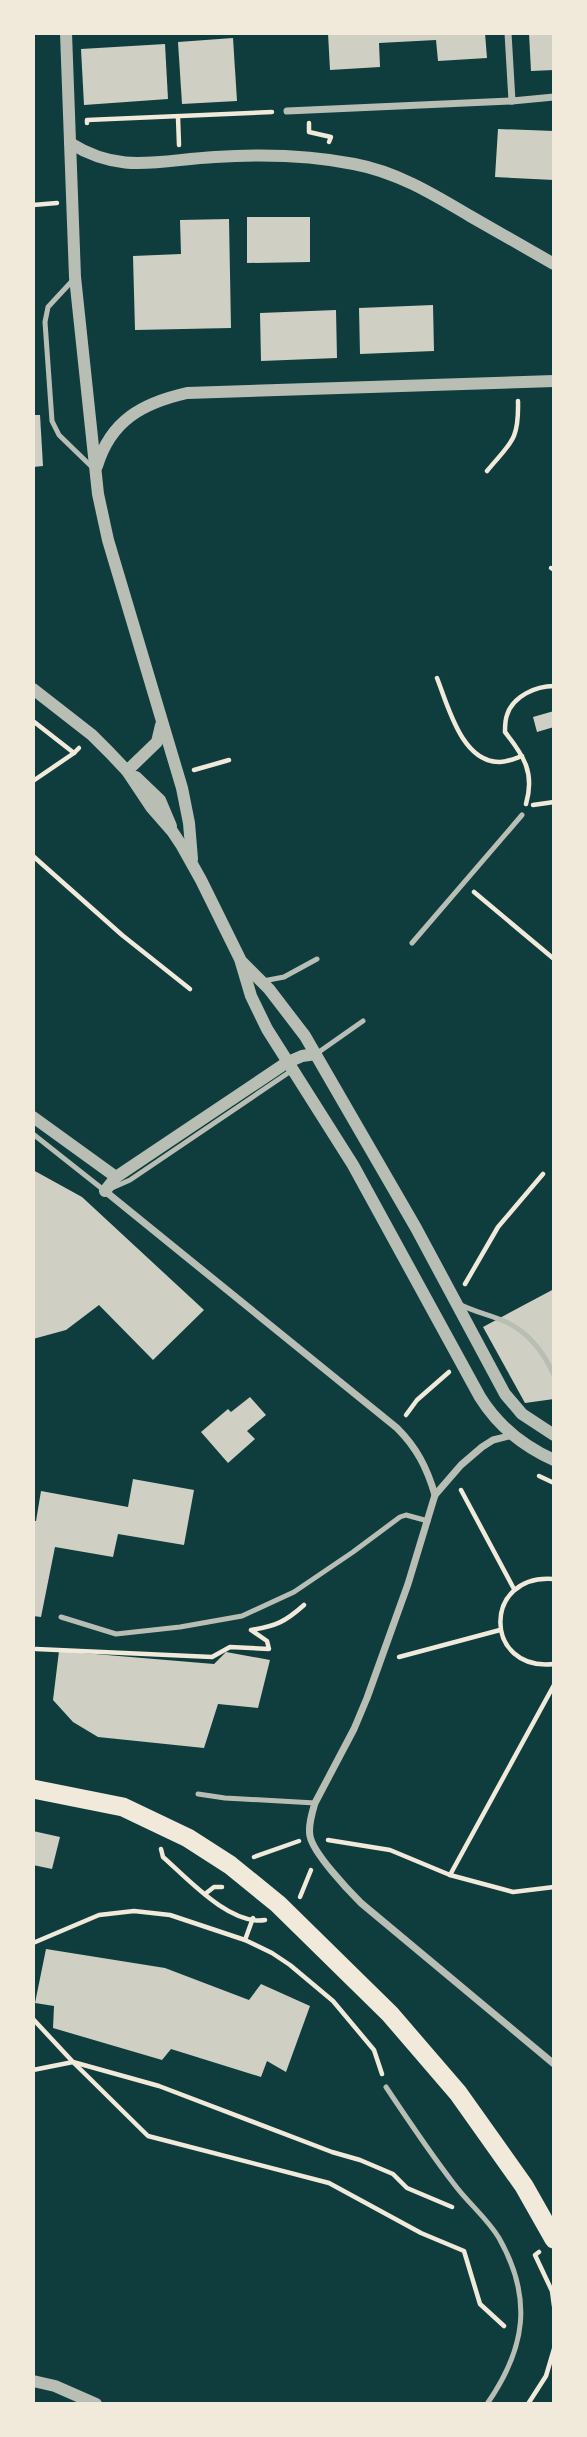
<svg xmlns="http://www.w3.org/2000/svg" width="587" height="2437" viewBox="0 0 587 2437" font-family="Georgia,serif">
	<rect width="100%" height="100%" fill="#0f3d3e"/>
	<g fill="#cfcfc3">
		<path d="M328,33h157l2,25 -49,3 -2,-21 -57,3 1,24 -50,3z"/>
		<path d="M529,33h25v37l-23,1z"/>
		<path d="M233,38l4,63 -55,3 -4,-62z"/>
		<path d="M165,44l3,55 -84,6 -3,-56z"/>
		<path d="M498,129l56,2v49l-59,-3z"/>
		<path d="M247,217h63v45l-63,1z"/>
		<path d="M229,219l2,109 -96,2 -2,-74 48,-2 -1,-34z"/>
		<path d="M433,305l1,46 -74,3 -1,-46z"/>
		<path d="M336,310l1,48 -76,3 -1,-48z"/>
		<path d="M33,415h7l3,51 -10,1z"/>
		<path d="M554,711v16l-17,5 -4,-15z"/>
		<path d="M33,1170l49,27 122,113 -51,50 -54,-55 -33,25 -33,9z"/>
		<path d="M554,1289v110l-29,4 -42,-76z"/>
		<path d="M250,1397l16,18 -19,16 8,8 -27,24 -27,-31 27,-23 3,3z"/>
		<path d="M133,1479l61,11 -10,55 -66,-11 -5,23 -58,-10 -14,70 -8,-1v-95h3l5,-30 87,16z"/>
		<path d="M59,1651l155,13 12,-12 44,8 -12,48 -40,-4 -14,44 -106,-11 -25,-15 -20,-22z"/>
		<path d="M33,1831l27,6 -8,32 -19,-4z"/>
		<path d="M46,1949l119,19 84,32 12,-16 49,22 -24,66 -19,-11 -6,16 -90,-28 -9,11 -109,-32 1,-22 -19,-3z"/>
	</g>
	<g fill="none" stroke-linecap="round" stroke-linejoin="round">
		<g stroke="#f1e9da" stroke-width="4.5">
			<path d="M178,117l1,28"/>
			<path d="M87,123v-3l185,-8"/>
			<path d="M309,123v9l22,5 -2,5"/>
			<path d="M33,205l24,-2"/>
			<path d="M487,471c24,-29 32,-30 31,-70"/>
			<path d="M551,568l3,2"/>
			<path d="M437,678c11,28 25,85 63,84 7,0 16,-4 22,-6"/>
			<path d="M33,721l41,32 5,-5"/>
			<path d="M194,770l35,-10"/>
			<path d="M33,781l41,-28"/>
			<path d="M526,804c9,-31 -2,-48 -21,-72 0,-5 0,-12 2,-17 6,-19 29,-29 47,-29"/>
			<path d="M533,805l21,-3"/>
			<path d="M33,856l89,79 68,54"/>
			<path d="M474,892l80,67"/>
			<path d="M465,1284l33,-57 45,-53"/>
			<path d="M406,1415l11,-15 32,-28"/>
			<path d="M539,1476l15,7"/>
			<path d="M461,1490l53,99"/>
			<path d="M554,1579c-72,-6 -71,93 0,85"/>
			<path d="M36,1649l176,8 18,-10 39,2 -2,-8 -16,-11c25,-4 34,-8 53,-25"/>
			<path d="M399,1657l101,-27"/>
			<path d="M328,1840l62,10 60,25 104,-190"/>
			<path d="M161,1849l2,8c24,21 67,69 102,63"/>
			<path d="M254,1857l45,-16"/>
			<path d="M450,1875l63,17 41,-5"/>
			<path d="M205,1894l9,-7h8"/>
			<path d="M300,1897l11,-27"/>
			<path d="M245,1940l8,-22"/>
			<path d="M33,1943l66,-28 35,-4 36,4 75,25 27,13 18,12 43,36 41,49 8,24"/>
			<path d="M33,2019l40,43 86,24 173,66 28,8 33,14 14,14 45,19"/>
			<path d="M33,2070l40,-8 75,74 181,47 92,50 43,18 16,53 24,22"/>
			<path d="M539,2252l-4,3 17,36 2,15"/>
			<path d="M528,2404l18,-28 8,-27"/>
		</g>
		<g stroke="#b8beb3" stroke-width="5">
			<path d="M73,280l-25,27 -3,15 7,99 7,14 34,33"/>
			<path d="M412,943l110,-128"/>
			<path d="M263,981l21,-4 33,-18"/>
			<path d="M316,1054l47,-33"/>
			<path d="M33,1134l72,57 25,-11 161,-109"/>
			<path d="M459,1304c15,8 32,11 47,18 22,10 38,31 48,53"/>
			<path d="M61,1617l55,17 64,-7 62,-11 52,-24 59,-40 47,-35 6,-2 22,6"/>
			<path d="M198,1794l27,4 90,5"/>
			<path d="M386,2087c22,33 44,66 68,97 14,19 33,34 45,54 34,60 27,110 -12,166"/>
		</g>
		<g stroke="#b8beb3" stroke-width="7">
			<path d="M508,33l4,68"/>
			<path d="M287,111l225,-10 42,-4"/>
			<path d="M105,1191l292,237c20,20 30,40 38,67"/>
			<path d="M513,1435l-20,5 -11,7 -21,18 -26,30 -27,89 -41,114 -13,31 -39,74c-3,10 -7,23 -5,33 3,17 38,54 51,67l193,161"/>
		</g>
		<g stroke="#b8beb3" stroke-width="12">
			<path d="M66,33l9,244 23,217 10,46 74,248 7,35 3,36"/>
			<path d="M70,143c51,32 89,17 145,14 46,-3 94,-2 139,7 43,8 79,30 116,52 28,16 56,32 84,48"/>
			<path d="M97,466c14,-46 46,-63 90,-73l367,-12"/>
			<path d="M33,689l59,46 18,18 17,18 24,36 21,24 10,15 19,34 39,79 11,37 16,33 86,136 127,232c18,29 43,49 74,63"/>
			<path d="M127,771l30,-29 4,-17"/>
			<path d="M136,777l24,23 11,26"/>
			<path d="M242,962l27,27 36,47 111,192 89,166 17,20 32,21"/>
			<path d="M33,1117l83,60"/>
			<path d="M105,1191l11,-14 170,-114 16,-7 14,-2"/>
			<path d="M33,2381l22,5 41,18"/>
		</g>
		<path stroke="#f1e9da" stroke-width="19" d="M33,1789l90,18 65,31 42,27 48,39 112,110 68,79 66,93 30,53"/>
	</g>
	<rect width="587" height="2437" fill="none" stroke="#f1e9da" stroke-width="70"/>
</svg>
